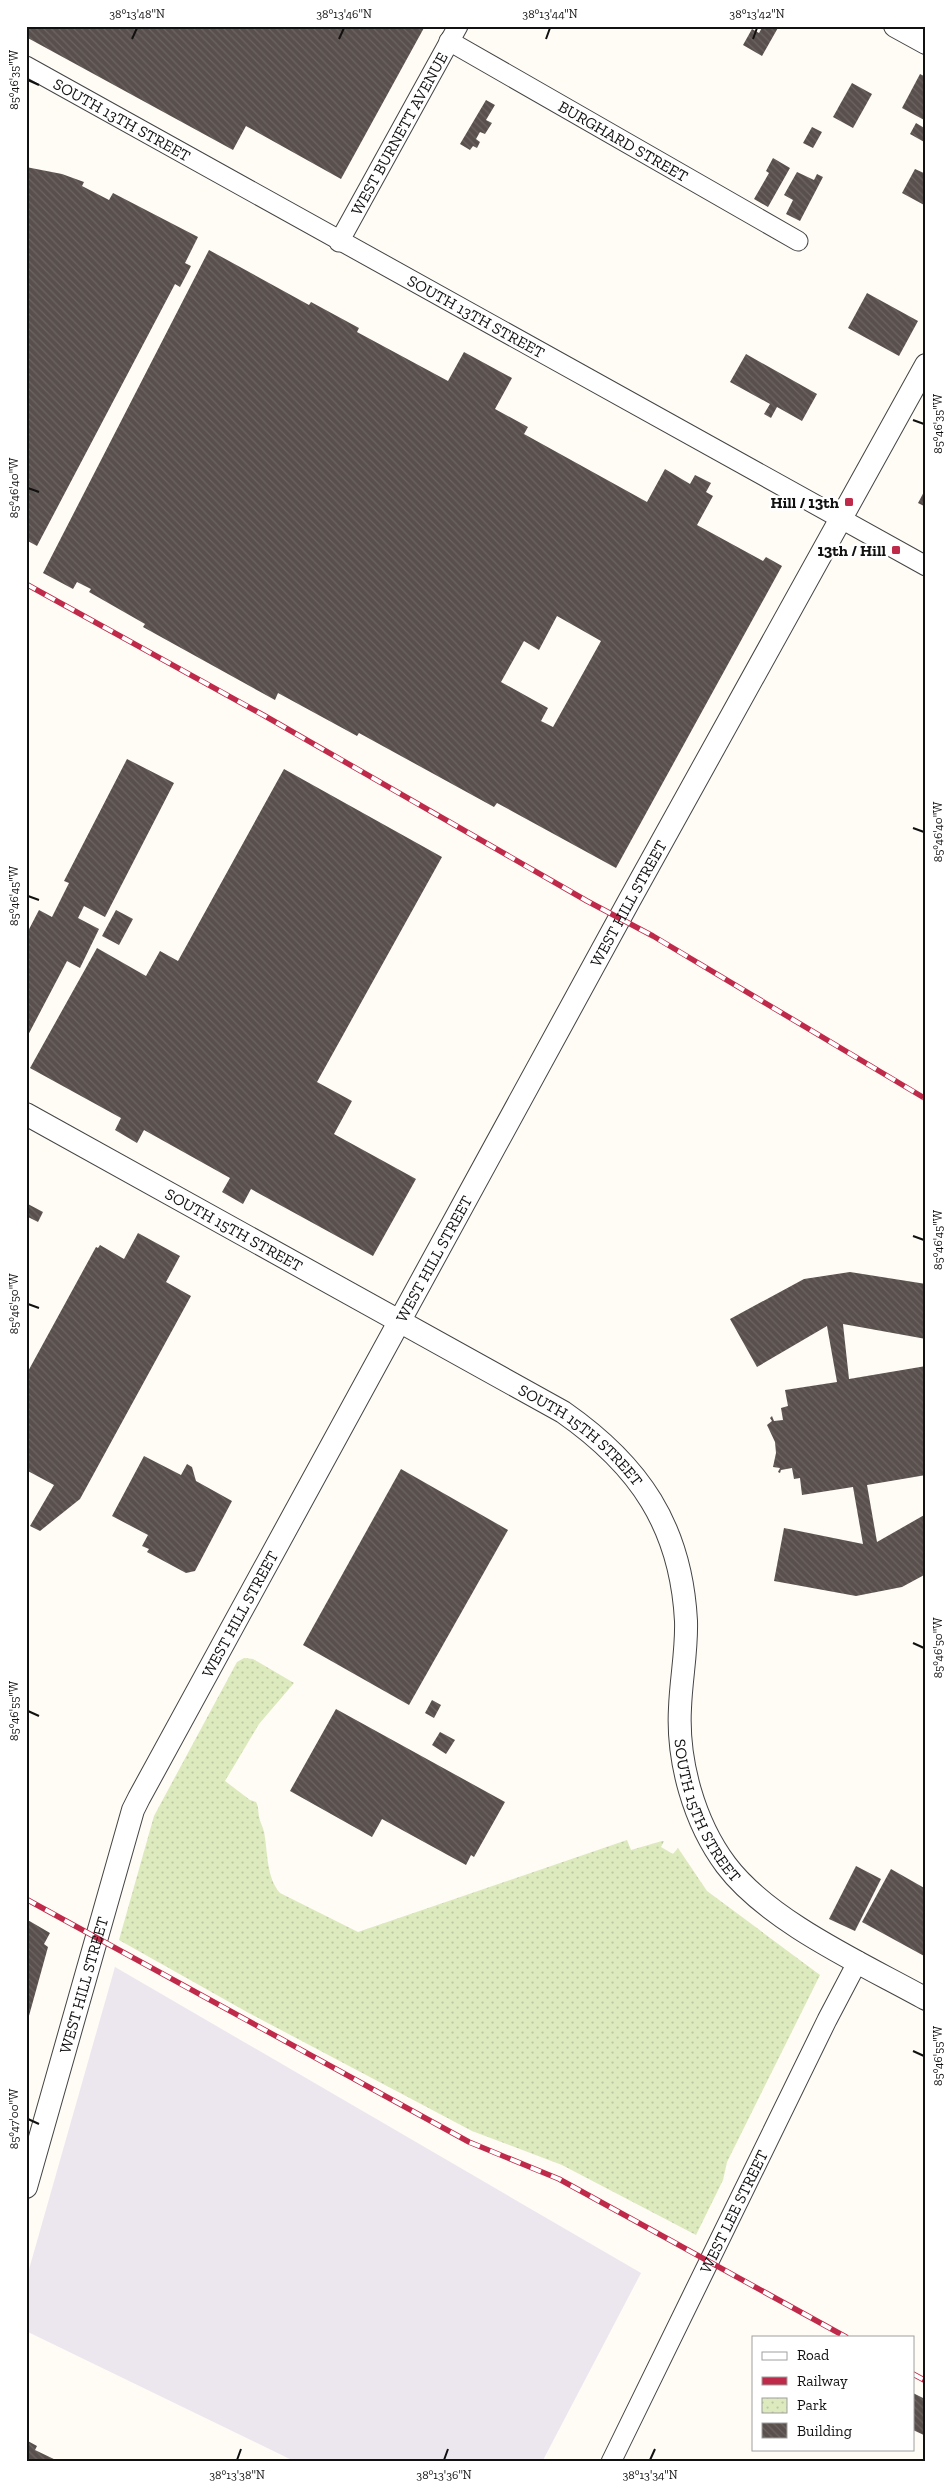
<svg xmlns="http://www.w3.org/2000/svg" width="952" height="2488" viewBox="0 0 952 2488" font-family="'Zilla Slab',serif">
	<defs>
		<pattern id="park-dots" width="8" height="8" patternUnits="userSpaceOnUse" patternTransform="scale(1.25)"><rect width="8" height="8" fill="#dceabe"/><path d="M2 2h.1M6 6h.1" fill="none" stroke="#bcc8a2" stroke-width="1.8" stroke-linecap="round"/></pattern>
		<pattern id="building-back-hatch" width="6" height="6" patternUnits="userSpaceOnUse" patternTransform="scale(1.25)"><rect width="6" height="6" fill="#59504d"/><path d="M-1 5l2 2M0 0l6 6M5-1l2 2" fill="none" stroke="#6c6562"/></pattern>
	</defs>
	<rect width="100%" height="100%" fill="#fffbf5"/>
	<path fill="#ece6ef" d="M115,1967l526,306 -99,189h-246l-270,-131v-51z"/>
	<path fill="url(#park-dots)" d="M244,1658l9,1 41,24 -35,41 -34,57 25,19 6,2c3,6 2,9 3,15 1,5 4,10 5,15 4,20 2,45 16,61l78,39 269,-92 4,10 31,-9h2l-3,6 12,7 5,-6 29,43 113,84 -93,187 -4,18 -27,55 -134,-70 -90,-34 -225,-119 -128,-72 35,-124 83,-154z"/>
	<g fill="url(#building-back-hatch)" fill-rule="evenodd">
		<path d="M26,26h399l-84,153 -95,-53 -13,24 -207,-113z"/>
		<path d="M763,26h16l-17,30 -19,-11 9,-16 7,4z"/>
		<path d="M920,74l6,3v44l-24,-13z"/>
		<path d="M852,83l20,11 -19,34 -20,-11z"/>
		<path d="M486,100l9,5 -9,15 6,3 -7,11 -5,-2 -4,7 4,3 -3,6 -4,-2 -3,4 -10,-6z"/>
		<path d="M916,123l10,6v14l-16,-9z"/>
		<path d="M812,127l10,5 -9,16 -10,-5z"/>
		<path d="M773,158l17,10 -22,39 -14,-8 15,-26 -3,-2z"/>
		<path d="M26,167l36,7 22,8 -2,4 27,14 4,-7 85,44 -13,26 6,3 -11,21 -5,-3 -138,262 -11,-6z"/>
		<path d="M915,169l11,5v32l-24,-13z"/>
		<path d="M797,172l17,8 3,-6 6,3 -23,44 -14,-7 7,-14 -9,-5z"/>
		<path d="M209,250l100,55 2,-3 48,26 -2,4 91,49 16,-29 48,26 -17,31 33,18 -4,7 123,68 18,-33 25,15 5,-9 16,8 -5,9 7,4 -16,29 66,36 3,-4 16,9 -166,302 -119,-65 -3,4 -135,-74 -2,3 -79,-43 -3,7 -132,-73 2,-3 -56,-32 2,-3 -14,-7 -4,7 -30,-16zM557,616l44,25 -48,86 -12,-6 7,-13 -47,-26 23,-41 15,9z"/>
		<path d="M867,293l51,28 -19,35 -51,-28z"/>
		<path d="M746,354l71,40 -15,27 -25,-14 -6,11 -7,-4 6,-10 -40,-22z"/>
		<path d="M926,488v19l-8,-4z"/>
		<path d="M127,759l47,24 -69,134 -21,-11 -6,12 21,11 -19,39 -13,-7 -41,78v-104l13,-25 13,7 17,-34 -5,-2z"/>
		<path d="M284,769l158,88 -125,225 35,19 -18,33 82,45 -43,77 -122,-67 -8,15 -21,-12 8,-14 -86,-48 -7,13 -22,-13 6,-12 -91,-50 67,-120 49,28 14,-25 18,10z"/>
		<path d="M116,910l17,9 -14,26 -17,-9z"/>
		<path d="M26,1203l17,9 -5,10 -12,-6z"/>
		<path d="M138,1233l42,23 -14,26 25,14 -111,203 -40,32 -10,-5 24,-41 -28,-15v-95l70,-128 2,1 2,-3 24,14z"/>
		<path d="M850,1272l76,12v55l-83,-15 6,55 77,-13v109l-59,10 10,57 49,-28v60l-24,13 -46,9 -82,-15 10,-53 79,16 -10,-57 -51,8 -2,-17 -6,1 -2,-11 -11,2 -1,3 -2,-1 2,-4 -7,-1 3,-14 -1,-11 -8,-17 5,-4 -2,-3 2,-2 2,5 9,-1 -2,-12 7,-2 -3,-16 52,-8 -10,-56 -70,41 -27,-48 74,-40z"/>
		<path d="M144,1456l37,19 6,-11 5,3 4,14 36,20 -37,70 -9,2 -39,-21 2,-3 -7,-3 6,-11 -36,-19z"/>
		<path d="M401,1469l107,61 -99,175 -106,-60z"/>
		<path d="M432,1700l9,5 -7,13 -9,-5z"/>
		<path d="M336,1709l169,93 -31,55 -3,-2 -5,10 -84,-46 -10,18 -82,-46z"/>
		<path d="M440,1732l15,8 -9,14 -14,-9z"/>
		<path d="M856,1866l25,13 -26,52 -26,-12z"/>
		<path d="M891,1869l35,20v68l-64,-35z"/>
		<path d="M26,1919l24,14 -6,11 4,3 -21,76z"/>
		<path d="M913,2393l12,6 1,37 -13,-6z"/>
		<path d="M26,2440l11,6 -2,4 25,12h-34z"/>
	</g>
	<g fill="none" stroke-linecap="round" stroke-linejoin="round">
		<g stroke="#444" stroke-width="21">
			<g id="minor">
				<path id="s1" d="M449,41l349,200"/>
				<path id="s2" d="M26,66l900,500"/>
				<path id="s3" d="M339,242l119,-216"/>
				<path id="s4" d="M611,2462l216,-442 31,-59"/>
			</g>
		</g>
		<g stroke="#444" stroke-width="24">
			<g id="tertiary">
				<path d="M895,26l31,17"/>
				<path id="s5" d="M26,1114l537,298c76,53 118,114 123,209 1,29 -5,58 -6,87 -3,53 14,114 46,157 43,57 137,99 200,134"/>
				<path id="s6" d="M26,2187l107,-377 6,-12 490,-897 297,-536"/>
			</g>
		</g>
		<use href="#minor" stroke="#fff" stroke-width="19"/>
		<use href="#tertiary" stroke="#fff" stroke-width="22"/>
		<g stroke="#c02a4a" stroke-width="5.5">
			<g id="rail">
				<path d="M26,584l239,132 322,185 66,35 273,163"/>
				<path d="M26,1899l443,243 90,37 287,158"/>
				<path d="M913,2374l13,7"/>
			</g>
		</g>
		<use href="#rail" stroke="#fff" stroke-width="4" stroke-dasharray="11" stroke-linecap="butt"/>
	</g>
	<path fill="none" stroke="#111" stroke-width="2" d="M132,39l5,-11M339,39l5,-11M546,39l4,-11M753,39l4,-11M28,80l11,5M913,420l11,4M28,488l11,4M913,828l11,4M28,896l11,4M913,1236l11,4M28,1304l11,4M913,1643l11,5M28,1711l11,5M913,2051l11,5M28,2119l11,5M237,2460l4,-11M444,2460l4,-11M650,2460l5,-11"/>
	<g fill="#c02a4a" stroke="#fff" stroke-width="2">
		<rect x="844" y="497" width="10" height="10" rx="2.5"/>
		<rect x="891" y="545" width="10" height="10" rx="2.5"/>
	</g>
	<g text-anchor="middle" stroke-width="5" stroke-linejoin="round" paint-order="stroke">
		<g font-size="16" fill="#111" stroke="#fff">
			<text dy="6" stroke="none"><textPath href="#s2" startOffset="110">SOUTH 13TH STREET</textPath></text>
			<text dy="6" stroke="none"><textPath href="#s3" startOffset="124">WEST BURNETT AVENUE</textPath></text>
			<text dy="6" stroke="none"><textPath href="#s1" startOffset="201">BURGHARD STREET</textPath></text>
			<text dy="6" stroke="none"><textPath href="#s2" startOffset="515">SOUTH 13TH STREET</textPath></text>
			<text dy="6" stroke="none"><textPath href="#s6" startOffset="1425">WEST HILL STREET</textPath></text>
			<text dy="6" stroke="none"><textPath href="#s5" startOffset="238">SOUTH 15TH STREET</textPath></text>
			<text dy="6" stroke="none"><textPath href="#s6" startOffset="1020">WEST HILL STREET</textPath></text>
			<text dy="6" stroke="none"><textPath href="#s5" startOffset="642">SOUTH 15TH STREET</textPath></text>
			<text dy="6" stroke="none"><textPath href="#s6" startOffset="615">WEST HILL STREET</textPath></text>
			<text dy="6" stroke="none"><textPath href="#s5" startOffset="1062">SOUTH 15TH STREET</textPath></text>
			<text dy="6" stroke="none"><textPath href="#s6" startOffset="210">WEST HILL STREET</textPath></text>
			<text dy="6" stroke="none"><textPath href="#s4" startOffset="279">WEST LEE STREET</textPath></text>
		</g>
		<g font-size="16" font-weight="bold" fill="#111" stroke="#fff" text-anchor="end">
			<text x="839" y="508">Hill / 13th</text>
			<text x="886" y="556">13th / Hill</text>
		</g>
	</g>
	<rect width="952" height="2488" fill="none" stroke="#ffffff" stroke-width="55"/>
	<rect x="752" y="2336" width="162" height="115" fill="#ffffff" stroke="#a0a0a0"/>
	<rect x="762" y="2352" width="25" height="8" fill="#ffffff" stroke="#a0a0a0"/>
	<text x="797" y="2360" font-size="15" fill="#111111">Road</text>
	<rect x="762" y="2377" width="25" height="8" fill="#c02a4a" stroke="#a0a0a0"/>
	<text x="797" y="2386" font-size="15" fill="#111111">Railway</text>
	<rect x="762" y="2398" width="25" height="15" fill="url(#park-dots)" stroke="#a0a0a0"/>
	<text x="797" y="2410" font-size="15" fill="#111111">Park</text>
	<rect x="762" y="2423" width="25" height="15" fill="url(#building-back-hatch)" stroke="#a0a0a0"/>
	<text x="797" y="2436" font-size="15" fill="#111111">Building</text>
	<rect x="28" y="28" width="896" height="2432" fill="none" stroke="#111" stroke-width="2"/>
	<g font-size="12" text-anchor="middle" fill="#111">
		<text x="137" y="18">38°13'48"N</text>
		<text x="344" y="18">38°13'46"N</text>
		<text x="550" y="18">38°13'44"N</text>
		<text x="757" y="18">38°13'42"N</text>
		<text transform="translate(14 80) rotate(-90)" y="4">85°46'35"W</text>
		<text transform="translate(938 424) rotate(-90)" y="4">85°46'35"W</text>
		<text transform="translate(14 488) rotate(-90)" y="4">85°46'40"W</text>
		<text transform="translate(938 832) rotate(-90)" y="4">85°46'40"W</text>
		<text transform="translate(14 896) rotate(-90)" y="4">85°46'45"W</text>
		<text transform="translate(938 1240) rotate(-90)" y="4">85°46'45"W</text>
		<text transform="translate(14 1304) rotate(-90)" y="4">85°46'50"W</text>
		<text transform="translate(938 1648) rotate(-90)" y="4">85°46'50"W</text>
		<text transform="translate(14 1711) rotate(-90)" y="4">85°46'55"W</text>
		<text transform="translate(938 2056) rotate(-90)" y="4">85°46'55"W</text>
		<text transform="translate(14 2119) rotate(-90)" y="4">85°47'00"W</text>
		<text x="237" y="2479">38°13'38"N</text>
		<text x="444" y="2479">38°13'36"N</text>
		<text x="650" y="2479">38°13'34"N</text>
	</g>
</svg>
